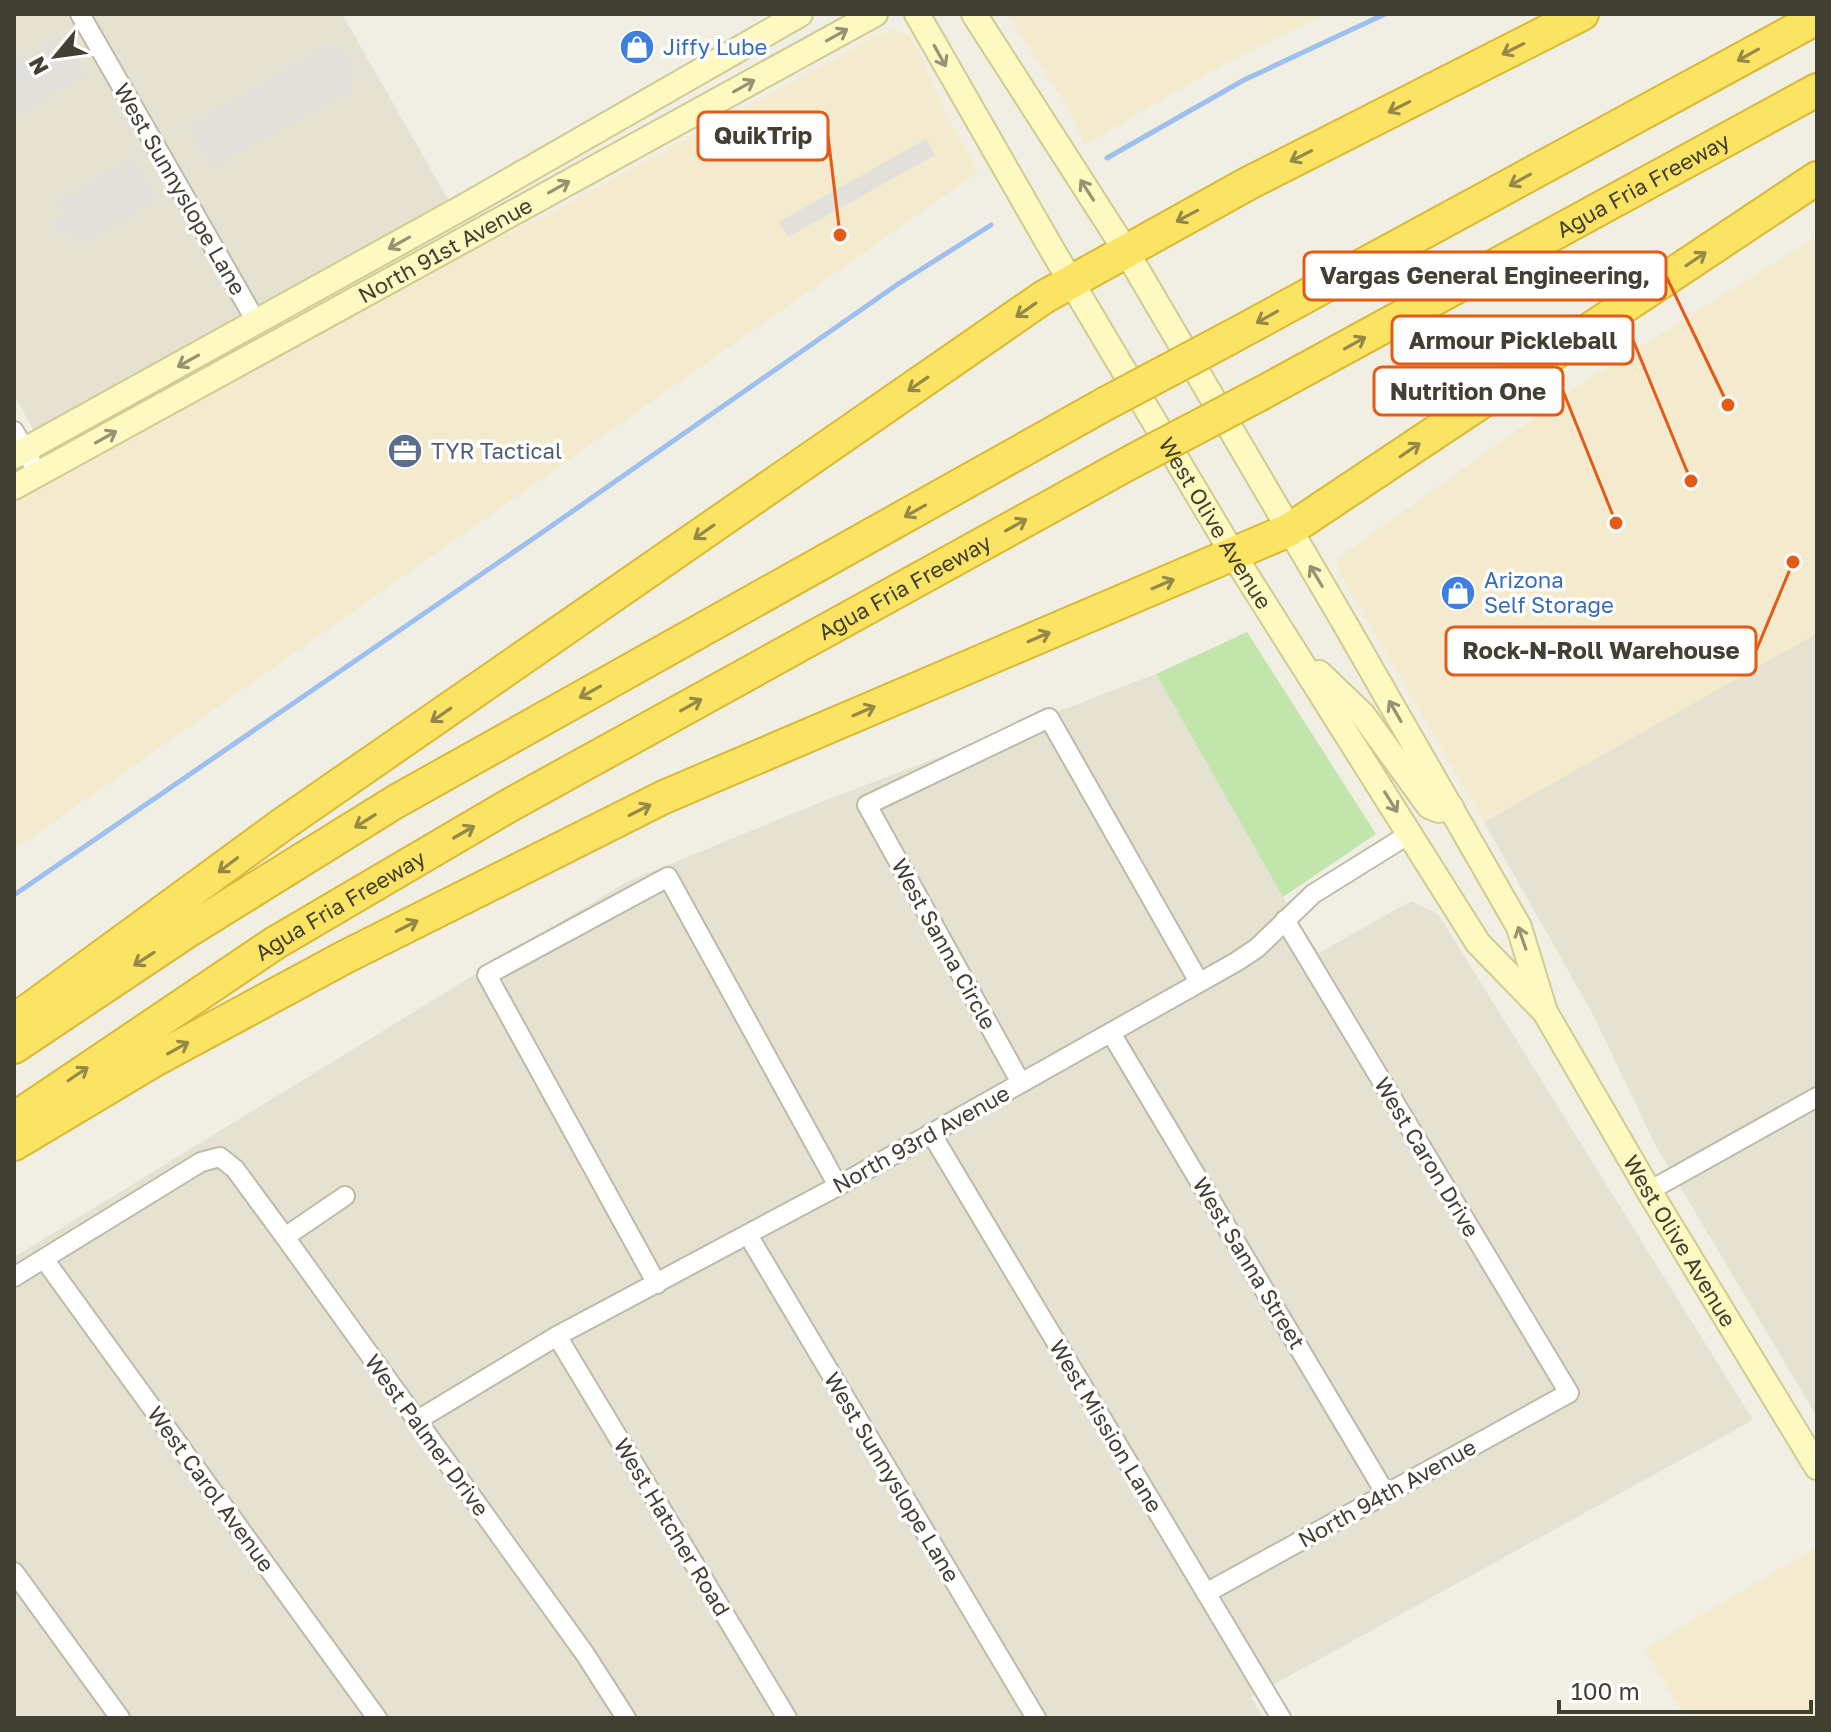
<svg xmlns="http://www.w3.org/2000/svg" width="1831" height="1732" viewBox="0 0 1831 1732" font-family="'Golos Text',sans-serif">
	<rect width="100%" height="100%" fill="#f1efe3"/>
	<g fill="#e5e2d1">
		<path d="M14,14h328l107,187 -61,36 -354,194 -20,-36z"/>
		<path d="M1817,633v784l-160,-269 -65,-135 -108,-191z"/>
		<path d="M1156,674l127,223 36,56 92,-52 27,13 315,506 -502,277 12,21h-1249v-461l612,-375 198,-81z"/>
	</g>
	<g fill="#f4eacd">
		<path d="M1007,14h319l-103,50 -138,81 -17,-37z"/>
		<path d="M894,30l15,6 9,13 27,63 33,60 -964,678v-352l453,-247 84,-38 327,-178z"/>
		<path d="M1817,236v397l-333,189 -139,-239 -7,-13 -1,-11 250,-179z"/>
		<path d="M1817,1547v171h-131l-42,-69z"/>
	</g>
	<path fill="#c1e5ab" d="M1247,632l129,202 -93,63 -127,-223z"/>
	<g fill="#e1e0db">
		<path d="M62,35l24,41 -72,41v-54z"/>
		<path d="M331,44l15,10 7,13 -2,23 -139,78 -24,-42z"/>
		<path d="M926,139l9,16 -147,82 -9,-15z"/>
		<path d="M133,158l24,42 -76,44 -7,-13 -11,6 -9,-15 11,-7 -7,-14z"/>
	</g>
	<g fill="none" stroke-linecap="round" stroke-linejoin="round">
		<g stroke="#9ec0ee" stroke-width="5">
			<path d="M1107,158l137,-78 141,-66"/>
			<path d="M14,895l523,-359 361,-252 93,-59"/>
		</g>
		<g stroke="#bfbba8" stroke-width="22">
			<g id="street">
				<path d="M80,14l177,309"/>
				<path d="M14,431l17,30"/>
				<path d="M1111,1033l275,461"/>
				<path d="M1021,1083l-154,-278 182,-87 150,264"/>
				<path d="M931,1133l350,585"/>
				<path d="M1649,1191l168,-94"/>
				<path d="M748,1235l288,483"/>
				<path d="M285,1237l60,-41"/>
				<path d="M44,1259l333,459"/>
				<path d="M14,1277l187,-115 19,-5 15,12 50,68 300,417 41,64"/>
				<path d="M657,1284l-170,-309 181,-98 170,309"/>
				<path d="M557,1336l230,382"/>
				<path d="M416,1421l141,-85 281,-150 398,-224 21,-14 56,-54 98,-61"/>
				<path d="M14,1572l106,146"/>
				<path d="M1206,1593l363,-200 -284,-473"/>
			</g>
		</g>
		<g stroke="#d1cb93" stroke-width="28">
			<g id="secondary">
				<path id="s1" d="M917,14l137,239 179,301 245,389 64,66"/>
				<path id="s2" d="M974,14l152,237 218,371 175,305 26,85 104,179 168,276"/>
				<path d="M14,456l453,-251 333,-191"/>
				<path id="s3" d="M14,487l861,-473"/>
				<path d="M1319,673l44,42 66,91 10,4 12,-3"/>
			</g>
		</g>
		<g stroke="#dab934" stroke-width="36">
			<g id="highway">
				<path d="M1231,337l586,-319"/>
				<path id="s4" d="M1262,393l555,-303"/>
				<path d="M14,1021l269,-197 761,-527 205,-114 333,-169"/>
				<path d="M14,1047l172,-115 209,-130 710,-398"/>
				<path id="s5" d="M14,1119l261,-176 235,-138 621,-343"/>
				<path d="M14,1144l137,-82 194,-105 319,-160 625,-267 528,-352"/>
			</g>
		</g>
		<use href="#street" stroke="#fff" stroke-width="18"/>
		<use href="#secondary" stroke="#fdf9c0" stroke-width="24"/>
		<use href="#highway" stroke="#fbe363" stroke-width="32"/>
		<g stroke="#dab934" stroke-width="36" stroke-linecap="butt">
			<g id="highway-bridge">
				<path d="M1105,404l126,-67"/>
				<path d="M1131,462l131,-69"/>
			</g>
		</g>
		<use href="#highway-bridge" stroke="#fbe363" stroke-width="32"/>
	</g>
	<defs><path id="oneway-shaft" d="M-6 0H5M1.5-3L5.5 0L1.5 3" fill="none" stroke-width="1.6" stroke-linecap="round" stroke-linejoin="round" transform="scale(2)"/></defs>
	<g stroke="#969372">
		<use href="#oneway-shaft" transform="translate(837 35) rotate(-29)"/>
		<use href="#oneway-shaft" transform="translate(940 56) rotate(61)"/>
		<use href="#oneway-shaft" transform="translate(744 86) rotate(-29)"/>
		<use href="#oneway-shaft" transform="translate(559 187) rotate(-29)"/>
		<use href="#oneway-shaft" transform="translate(1087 190) rotate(-123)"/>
		<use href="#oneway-shaft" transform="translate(399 243) rotate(151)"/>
		<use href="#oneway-shaft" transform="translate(188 361) rotate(151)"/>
		<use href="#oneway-shaft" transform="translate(106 437) rotate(-29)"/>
		<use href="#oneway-shaft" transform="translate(1316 576) rotate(-121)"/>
		<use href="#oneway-shaft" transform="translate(1395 711) rotate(-120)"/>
		<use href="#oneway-shaft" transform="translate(1391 802) rotate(58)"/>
		<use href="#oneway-shaft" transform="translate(1522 938) rotate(-109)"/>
	</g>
	<g stroke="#958949">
		<use href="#oneway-shaft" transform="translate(1513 49) rotate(153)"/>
		<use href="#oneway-shaft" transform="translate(1748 55) rotate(151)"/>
		<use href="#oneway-shaft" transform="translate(1399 107) rotate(153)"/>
		<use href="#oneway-shaft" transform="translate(1301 156) rotate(153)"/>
		<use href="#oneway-shaft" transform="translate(1520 180) rotate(151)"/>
		<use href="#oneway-shaft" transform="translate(1187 216) rotate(152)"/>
		<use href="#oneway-shaft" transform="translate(1696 259) rotate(-34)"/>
		<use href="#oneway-shaft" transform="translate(1026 310) rotate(145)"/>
		<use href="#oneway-shaft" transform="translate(1267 317) rotate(151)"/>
		<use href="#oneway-shaft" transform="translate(1355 343) rotate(-29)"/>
		<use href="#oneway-shaft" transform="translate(918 384) rotate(145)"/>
		<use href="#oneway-shaft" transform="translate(1410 450) rotate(-34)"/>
		<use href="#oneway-shaft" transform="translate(915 511) rotate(151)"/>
		<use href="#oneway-shaft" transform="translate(1016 525) rotate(-29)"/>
		<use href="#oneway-shaft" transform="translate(704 532) rotate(145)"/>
		<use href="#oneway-shaft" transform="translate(1163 584) rotate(-23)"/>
		<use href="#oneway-shaft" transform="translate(1039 637) rotate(-23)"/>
		<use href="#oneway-shaft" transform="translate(590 692) rotate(151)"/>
		<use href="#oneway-shaft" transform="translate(691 705) rotate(-29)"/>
		<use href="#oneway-shaft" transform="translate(864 711) rotate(-23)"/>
		<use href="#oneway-shaft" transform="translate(441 715) rotate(145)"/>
		<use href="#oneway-shaft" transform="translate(640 810) rotate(-27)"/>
		<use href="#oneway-shaft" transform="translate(365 821) rotate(148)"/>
		<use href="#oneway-shaft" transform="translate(464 832) rotate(-30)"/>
		<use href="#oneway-shaft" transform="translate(228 865) rotate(143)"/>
		<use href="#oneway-shaft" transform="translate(407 926) rotate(-27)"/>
		<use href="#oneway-shaft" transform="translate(144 959) rotate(147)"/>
		<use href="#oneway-shaft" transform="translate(178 1048) rotate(-29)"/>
		<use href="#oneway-shaft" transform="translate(78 1074) rotate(-34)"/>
	</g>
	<defs>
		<g id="shop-disc" transform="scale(1.8)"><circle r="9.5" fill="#3f7fe0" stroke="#fff"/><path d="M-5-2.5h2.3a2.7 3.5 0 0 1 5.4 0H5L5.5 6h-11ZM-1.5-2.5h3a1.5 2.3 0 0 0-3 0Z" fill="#fff"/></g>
		<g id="office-disc" transform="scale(1.8)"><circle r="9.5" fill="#5c6f8a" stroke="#fff"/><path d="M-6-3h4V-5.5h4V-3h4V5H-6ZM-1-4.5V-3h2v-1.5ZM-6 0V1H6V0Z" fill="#fff"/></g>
	</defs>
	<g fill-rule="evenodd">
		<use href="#shop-disc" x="637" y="47"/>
		<use href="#office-disc" x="405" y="451"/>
		<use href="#shop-disc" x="1458" y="593"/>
	</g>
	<g text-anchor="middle" stroke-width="7" stroke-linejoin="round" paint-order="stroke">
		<g font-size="22" fill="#366cbe" stroke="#fff" text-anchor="start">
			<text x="663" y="55">Jiffy Lube</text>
			<text x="1484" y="588">Arizona<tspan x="1484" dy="25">Self Storage</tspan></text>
		</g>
		<g font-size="22" fill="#423f33" stroke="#fff">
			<text dy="8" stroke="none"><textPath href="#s4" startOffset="434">Agua Fria Freeway</textPath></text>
			<text transform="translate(180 189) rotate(60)" y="8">West Sunnyslope Lane</text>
			<text dy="8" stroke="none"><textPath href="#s3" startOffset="492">North 91st Avenue</textPath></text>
			<text dy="8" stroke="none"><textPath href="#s1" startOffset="590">West Olive Avenue</textPath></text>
			<text dy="8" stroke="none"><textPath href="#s5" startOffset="1038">Agua Fria Freeway</textPath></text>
			<text dy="8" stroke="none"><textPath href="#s5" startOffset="390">Agua Fria Freeway</textPath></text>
			<text transform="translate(944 944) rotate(61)" y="8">West Sanna Circle</text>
			<text transform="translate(921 1139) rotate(-29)" y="8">North 93rd Avenue</text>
			<text transform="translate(1427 1157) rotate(59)" y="8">West Caron Drive</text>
			<text dy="8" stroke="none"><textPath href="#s2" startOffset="1418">West Olive Avenue</textPath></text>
			<text transform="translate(1249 1263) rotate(59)" y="8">West Sanna Street</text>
			<text transform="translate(1106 1426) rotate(59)" y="8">West Mission Lane</text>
			<text transform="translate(427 1435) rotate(54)" y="8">West Palmer Drive</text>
			<text transform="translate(892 1477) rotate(59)" y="8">West Sunnyslope Lane</text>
			<text transform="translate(211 1489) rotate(54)" y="8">West Carol Avenue</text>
			<text transform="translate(1387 1493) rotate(-29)" y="8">North 94th Avenue</text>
			<text transform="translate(672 1527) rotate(59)" y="8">West Hatcher Road</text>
		</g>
		<g font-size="22" fill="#4e5e75" stroke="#fff" text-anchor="start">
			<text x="431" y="459">TYR Tactical</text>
		</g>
	</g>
	<path fill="none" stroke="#e45a17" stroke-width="3" d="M840 235L828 136M1728 405L1666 276M1691 481L1633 340M1616 523L1563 391M1793 562L1756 651"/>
	<g fill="#e45a17" stroke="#fff" stroke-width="3">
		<circle cx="840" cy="235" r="8"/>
		<circle cx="1728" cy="405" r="8"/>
		<circle cx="1691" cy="481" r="8"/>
		<circle cx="1616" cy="523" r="8"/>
		<circle cx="1793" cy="562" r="8"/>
	</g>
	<g fill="#fff" stroke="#e45a17" stroke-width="3">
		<rect x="698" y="112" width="130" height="48" rx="8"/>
		<rect x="1304" y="252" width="362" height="48" rx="8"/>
		<rect x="1392" y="316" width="241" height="48" rx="8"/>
		<rect x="1374" y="367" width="189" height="48" rx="8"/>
		<rect x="1446" y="627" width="310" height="48" rx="8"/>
	</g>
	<g font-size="24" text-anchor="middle" font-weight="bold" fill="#423f33">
		<text x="763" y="144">QuikTrip</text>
		<text x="1485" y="284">Vargas General Engineering,</text>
		<text x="1513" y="349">Armour Pickleball</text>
		<text x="1468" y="400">Nutrition One</text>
		<text x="1601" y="659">Rock-N-Roll Warehouse</text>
	</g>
	<rect width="1831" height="1732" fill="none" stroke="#423f33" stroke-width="32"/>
	<g transform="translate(56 56) rotate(241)" stroke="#ffffff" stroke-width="6" paint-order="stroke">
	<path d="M0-6L14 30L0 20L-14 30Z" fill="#423f33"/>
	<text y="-12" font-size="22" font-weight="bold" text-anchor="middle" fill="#423f33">N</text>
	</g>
	<path d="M1559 1700v12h252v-12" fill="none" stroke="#423f33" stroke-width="4"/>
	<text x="1571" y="1700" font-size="24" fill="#423f33" stroke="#ffffff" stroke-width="6" paint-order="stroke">100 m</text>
</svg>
